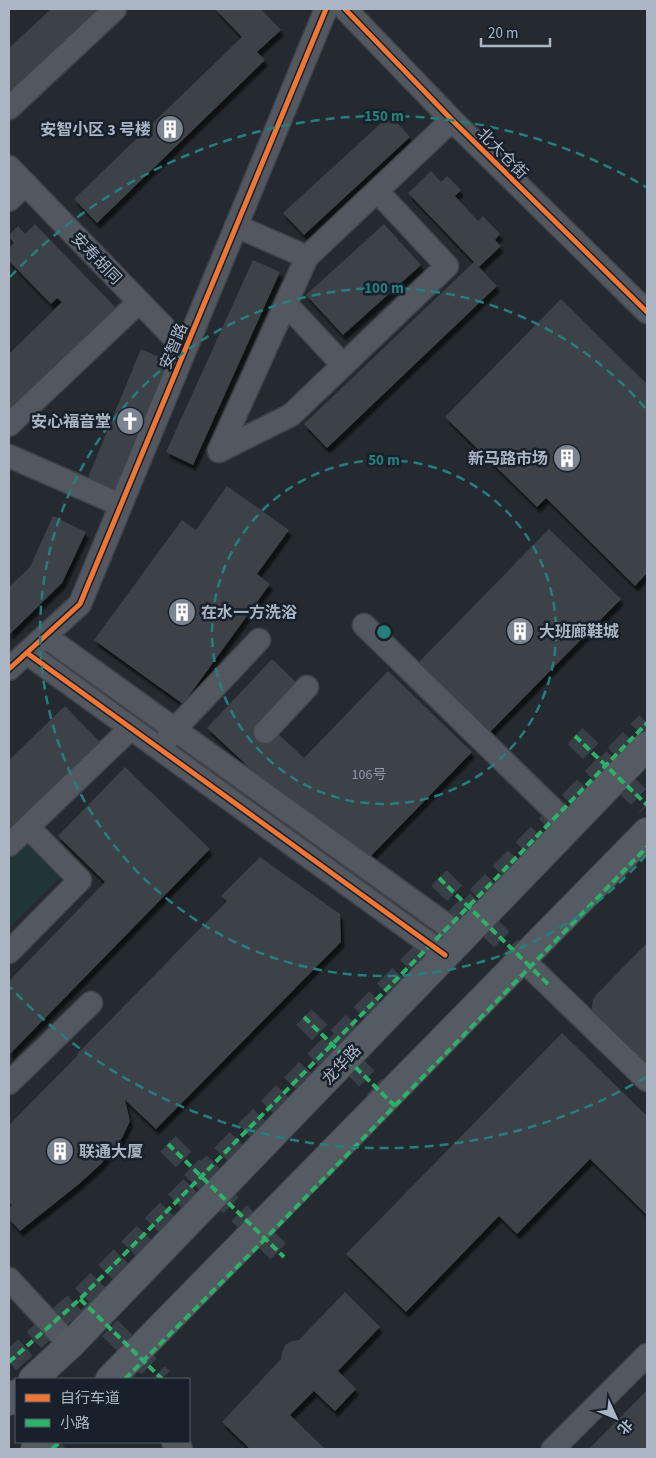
<svg xmlns="http://www.w3.org/2000/svg" width="656" height="1458" viewBox="0 0 656 1458" font-family="'Source Sans 3','Noto Sans SC',sans-serif">
	<defs>
		<filter id="shadow"><feDropShadow dx="3" dy="5.5" stdDeviation="1" flood-color="#0009"/></filter>
	</defs>
	<rect width="100%" height="100%" fill="#242a30"/>
	<path fill="#213436" d="M26,840l36,36 -53,52v-71z"/>
	<g fill="#3c4248" filter="url(#shadow)">
		<path d="M51,9h48l-90,84v-45z"/>
		<path d="M215,9h46l20,21 -24,22 8,8 -168,163 -23,-24 168,-162z"/>
		<path d="M390,115l20,22 -106,98 -21,-22z"/>
		<path d="M431,171l10,11 6,-6 14,14 -6,6 23,25 5,-5 17,18 -5,6 6,6 -22,21 18,19 -170,162 -23,-24 170,-162 -66,-69z"/>
		<path d="M35,224l81,84 -107,104v-58l53,-52 -5,-4 -6,6 -42,-43v-13l5,-5 -5,-6v-2l9,-9 7,8z"/>
		<path d="M384,224l37,41 -78,70 -37,-40z"/>
		<path d="M253,260l27,12 -87,193 -27,-13z"/>
		<path d="M561,299l86,85v189l-12,13 -89,-88 -9,9 -92,-90z"/>
		<path d="M141,349l32,14 -54,130 -32,-13z"/>
		<path d="M227,486l62,44 -32,44 13,10 -87,120 -89,-64 88,-120 14,10z"/>
		<path d="M53,516l33,16 -24,51 -53,52v-48l21,-20z"/>
		<path d="M549,529l72,70 -131,133 -71,-70z"/>
		<path d="M272,659l28,27 -25,45 29,27 84,-87 84,81 -103,106 -96,-68 -66,-62z"/>
		<path d="M65,706l38,39 -94,91v-76z"/>
		<path d="M125,767l85,82 -201,206v-74l96,-99 -47,-46z"/>
		<path d="M260,857l80,57 1,28 -185,187 -31,-29 5,21 -8,17 -21,26 -22,20 -59,47 -11,-12v-10l3,-4 -3,-3v-77l69,-70 -1,-1 150,-153 -6,-5z"/>
		<path d="M647,943v125l-55,-54v-7l1,-7 4,-6z"/>
		<path d="M562,1033l85,83v99l-57,-56 -73,75 -18,-18 -93,96 -60,-58z"/>
		<path d="M345,1292l35,35 -42,44 18,18 -21,22 -21,-20 -24,24 35,34h-75l-28,-27 59,-63 1,-6 3,-8 7,-4 7,-1z"/>
		<path d="M647,1390v59h-58z"/>
	</g>
	<g fill="none" stroke-linecap="round" stroke-linejoin="round">
		<g stroke="#383f46" stroke-width="22" stroke-dasharray="22 11" stroke-linecap="butt">
			<path d="M575,736l72,69"/>
			<path d="M439,878l94,92"/>
			<path d="M304,1017l91,89"/>
			<path d="M168,1144l116,113"/>
			<path d="M86,1305l76,74"/>
			<path d="M9,1362l71,-63 388,-392 179,-184"/>
			<path d="M52,1449l8,-7"/>
		</g>
		<g stroke="#404449" stroke-width="25">
			<g id="street">
				<path d="M345,9l107,111 195,192"/>
				<path d="M9,108l106,-99"/>
				<path d="M9,167l176,182"/>
				<path d="M9,200l17,-16"/>
				<path d="M236,226l71,31 145,-137"/>
				<path d="M286,304l57,61"/>
				<path d="M9,425l130,-123"/>
				<path d="M219,451l72,-36 156,-149 -70,-75"/>
				<path d="M219,451l88,-194"/>
				<path d="M9,456l112,49"/>
				<path d="M364,625l206,201"/>
				<path d="M45,636l418,301"/>
				<path d="M27,653l418,302"/>
				<path d="M9,669l71,-65 246,-595"/>
				<path d="M265,732l42,-45"/>
				<path d="M165,742l9,-12 85,-90"/>
				<path d="M9,845l122,-117"/>
				<path d="M9,952l71,-72 -52,-53"/>
				<path d="M522,959l125,121"/>
				<path d="M9,1083l82,-80"/>
				<path d="M9,1279l61,66"/>
				<path d="M173,1442l8,7"/>
				<path d="M553,1449l94,-94"/>
			</g>
		</g>
		<g stroke="#41464d" stroke-width="30">
			<g id="primary">
				<path d="M33,1379l37,-34 577,-599"/>
				<path d="M110,1379l537,-547"/>
				<path d="M9,1401l7,-7"/>
				<path d="M35,1449l8,-7"/>
			</g>
		</g>
		<use href="#street" stroke="#535860" stroke-width="22"/>
		<use href="#primary" stroke="#555b62" stroke-width="28"/>
		<g stroke="#2db169" stroke-width="4" stroke-dasharray="8 4" stroke-linecap="butt">
			<path d="M575,736l72,69"/>
			<path d="M439,878l109,106"/>
			<path d="M304,1017l91,89"/>
			<path d="M168,1144l116,113"/>
			<path d="M80,1299l82,80"/>
			<path d="M9,1362l71,-63 388,-392 179,-184"/>
			<path d="M125,1379l140,-140 382,-392"/>
			<path d="M52,1449l8,-7"/>
		</g>
		<g stroke="#18202b" stroke-width="8">
			<g id="cycleway">
				<path d="M345,9l107,111 195,192"/>
				<path d="M27,653l418,302"/>
				<path d="M9,669l71,-65 246,-595"/>
			</g>
		</g>
		<use href="#cycleway" stroke="#f07635" stroke-width="5"/>
	</g>
	<g fill="none" stroke="#267f7b" stroke-width="2.5" stroke-dasharray="9 6">
		<circle cx="384" cy="632" r="172"/>
		<path d="M646 855A344 344 0 1 1 646 409"/>
		<path d="M646 1077A516 516 0 0 1 10 987M10 277A516 516 0 0 1 646 187"/>
	</g>
	<defs>
		<g id="building-disc" transform="scale(1.4375)"><circle r="9.5" fill="#7c8490" stroke="#18202b"/><path d="M-4-6H4V6H1V3H-1V6H-4ZM-2.5-4.3h1.7v1.8h-1.7ZM.8-4.3h1.7v1.8H.8ZM-2.5-1h1.7V.8h-1.7ZM.8-1h1.7V.8H.8Z" fill="#fff"/></g>
		<g id="church-disc" transform="scale(1.4375)"><circle r="9.5" fill="#7c8490" stroke="#18202b"/><path d="M-1.2-6h2.4v3.5h3.3v2.4h-3.3V6h-2.4V-.1h-3.3v-2.4h3.3Z" fill="#fff"/></g>
	</defs>
	<g fill-rule="evenodd">
		<use href="#building-disc" x="170" y="129"/>
		<use href="#church-disc" x="130" y="421"/>
		<use href="#building-disc" x="567" y="458"/>
		<use href="#building-disc" x="182" y="612"/>
		<use href="#building-disc" x="520" y="631"/>
		<use href="#building-disc" x="60" y="1151"/>
	</g>
	<g text-anchor="middle" stroke-width="5" stroke-linejoin="round" paint-order="stroke">
		<g font-size="14" fill="#8f98a5">
			<text x="369" y="779">106号</text>
		</g>
		<g font-size="16" font-weight="bold" fill="#abb5c4" stroke="#18202b" text-anchor="end">
			<text x="151" y="135">安智小区 3 号楼</text>
			<text x="111" y="427">安心福音堂</text>
			<text x="548" y="464">新马路市场</text>
			<text x="201" y="618" text-anchor="start">在水一方洗浴</text>
			<text x="539" y="637" text-anchor="start">大班廊鞋城</text>
			<text x="79" y="1157" text-anchor="start">联通大厦</text>
		</g>
		<g font-size="16" fill="#abb5c4" stroke="#18202b">
			<text transform="translate(503 153) rotate(45)" y="6">北大仓街</text>
			<text transform="translate(97 258) rotate(46)" y="6">安寿胡同</text>
			<text transform="translate(173 346) rotate(-68)" y="6">安智路</text>
			<text transform="translate(341 1064) rotate(-46)" y="6">龙华路</text>
		</g>
	</g>
	<circle cx="384" cy="632" r="8" fill="#267f7b" stroke="#18202b" stroke-width="2.5"/>
	<g font-size="15" text-anchor="middle" font-weight="bold" fill="#267f7b" stroke="#18202b" stroke-width="5" stroke-linejoin="round" paint-order="stroke">
		<text x="384" y="121">150 m</text>
		<text x="384" y="293">100 m</text>
		<text x="384" y="465">50 m</text>
	</g>
	<rect width="656" height="1458" fill="none" stroke="#abb5c4" stroke-width="20"/>
	<rect x="15" y="1378" width="175" height="65" fill="#18202b" stroke="#535c68"/>
	<rect x="25" y="1394" width="25" height="8" fill="#f07635" stroke="#535c68"/>
	<text x="60" y="1403" font-size="15" fill="#abb5c4">自行车道</text>
	<rect x="25" y="1419" width="25" height="8" fill="#2db169" stroke="#535c68"/>
	<text x="60" y="1428" font-size="15" fill="#abb5c4">小路</text>
	<g transform="translate(616 1418) rotate(134)" stroke="#18202b" stroke-width="4" paint-order="stroke">
	<path d="M0-4L9 19L0 12L-9 19Z" fill="#abb5c4"/>
	<text y="-8" font-size="14" font-weight="bold" text-anchor="middle" fill="#abb5c4">北</text>
	</g>
	<path d="M481 38v8h69v-8" fill="none" stroke="#abb5c4" stroke-width="2.5"/>
	<text x="488" y="38" font-size="15" fill="#abb5c4" stroke="#18202b" stroke-width="4" paint-order="stroke">20 m</text>
</svg>
